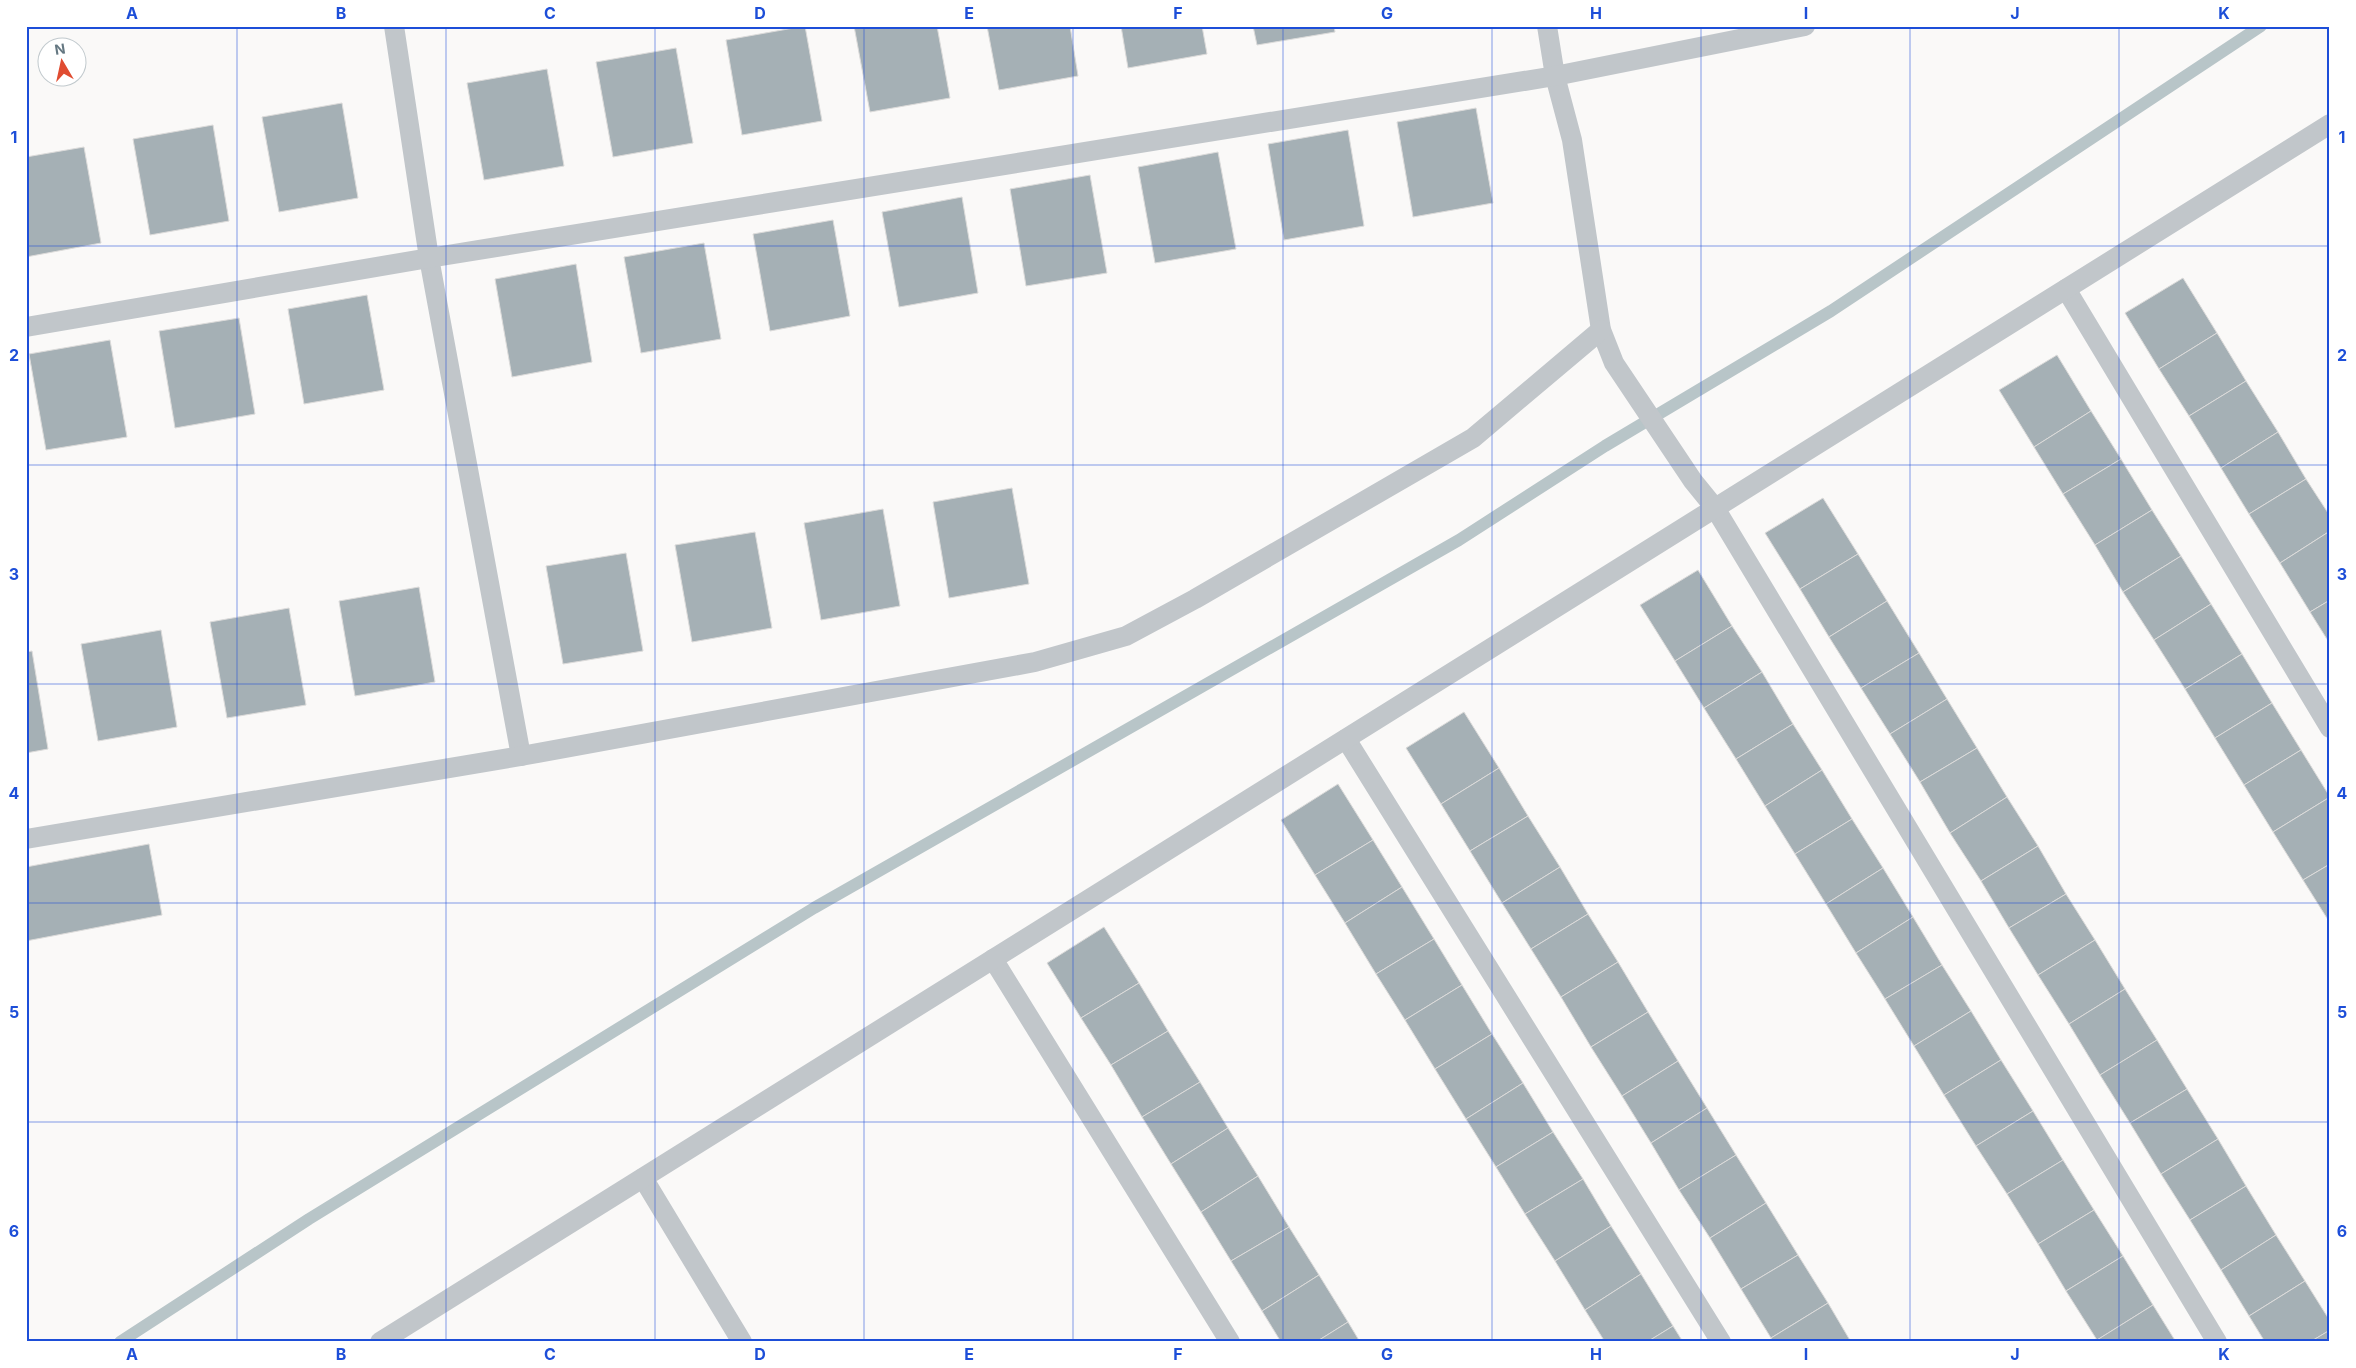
<svg xmlns="http://www.w3.org/2000/svg" width="2356" height="1368" viewBox="0 0 2356 1368" font-family="Inter,sans-serif">
	<rect width="100%" height="100%" fill="#faf9f8"/>
	<g fill="none" stroke-linecap="round" stroke-linejoin="round">
		<path stroke="#b8c5c8" stroke-width="12" d="M120,1342l189,-123 505,-311 645,-368 146,-94 226,-135 430,-285"/>
	</g>
	<g fill="#a5b0b5" stroke="#dcdbda">
		<path d="M805,26l17,95 -80,14 -16,-95z"/>
		<path d="M854,26h83l13,72 -80,14z"/>
		<path d="M987,26h83l8,50 -79,14z"/>
		<path d="M1121,26h81l5,28 -79,14z"/>
		<path d="M1253,26h81l1,6 -78,13z"/>
		<path d="M676,48l17,95 -80,14 -17,-95z"/>
		<path d="M547,69l17,97 -80,14 -17,-97z"/>
		<path d="M342,103l16,95 -79,14 -17,-95z"/>
		<path d="M1476,108l17,95 -80,14 -16,-95z"/>
		<path d="M213,125l16,96 -79,14 -17,-96z"/>
		<path d="M1348,130l16,96 -80,14 -16,-96z"/>
		<path d="M84,147l17,96 -75,14v-100z"/>
		<path d="M1218,152l18,97 -81,14 -17,-96z"/>
		<path d="M1090,175l17,98 -81,13 -16,-97z"/>
		<path d="M962,197l16,96 -79,14 -17,-95z"/>
		<path d="M833,220l17,96 -80,15 -17,-97z"/>
		<path d="M704,243l17,96 -80,14 -17,-96z"/>
		<path d="M576,264l16,98 -80,15 -17,-98z"/>
		<path d="M2183,278l34,55 -58,36 -34,-56z"/>
		<path d="M367,295l17,95 -80,14 -16,-95z"/>
		<path d="M239,318l16,96 -80,14 -16,-97z"/>
		<path d="M2217,333l29,48 -57,35 -30,-47z"/>
		<path d="M110,340l17,97 -81,13 -17,-96z"/>
		<path d="M2057,355l34,56 -57,36 -35,-57z"/>
		<path d="M2246,381l32,51 -57,36 -32,-52z"/>
		<path d="M2091,411l30,48 -58,35 -29,-47z"/>
		<path d="M2278,432l28,47 -57,35 -28,-46z"/>
		<path d="M2121,459l31,51 -57,35 -32,-51z"/>
		<path d="M2306,479l24,37v15l-50,32 -31,-49z"/>
		<path d="M1012,488l17,96 -80,14 -16,-96z"/>
		<path d="M1823,498l35,56 -58,35 -35,-56z"/>
		<path d="M883,509l17,97 -79,14 -17,-97z"/>
		<path d="M2152,510l29,46 -58,36 -28,-47z"/>
		<path d="M2330,531v69l-20,12 -30,-49z"/>
		<path d="M755,532l17,96 -80,14 -17,-97z"/>
		<path d="M626,553l17,98 -80,13 -17,-98z"/>
		<path d="M1858,554l29,47 -58,36 -29,-48z"/>
		<path d="M2181,556l30,48 -57,36 -31,-48z"/>
		<path d="M1698,570l34,56 -57,35 -35,-56z"/>
		<path d="M419,587l16,95 -80,14 -16,-95z"/>
		<path d="M2330,600v44l-20,-32z"/>
		<path d="M1887,601l32,52 -58,35 -32,-51z"/>
		<path d="M2211,604l31,50 -57,35 -31,-49z"/>
		<path d="M289,608l17,97 -79,13 -17,-96z"/>
		<path d="M1732,626l30,46 -58,36 -29,-47z"/>
		<path d="M161,630l16,97 -79,14 -17,-97z"/>
		<path d="M32,651l16,98 -22,4v-101z"/>
		<path d="M1919,653l28,46 -57,35 -29,-46z"/>
		<path d="M2242,654l30,49 -57,35 -30,-49z"/>
		<path d="M1762,672l31,52 -57,35 -32,-51z"/>
		<path d="M1947,699l30,49 -57,34 -30,-48z"/>
		<path d="M2272,703l29,47 -57,35 -29,-47z"/>
		<path d="M1464,712l35,56 -58,36 -35,-56z"/>
		<path d="M1793,724l29,46 -57,36 -29,-47z"/>
		<path d="M1977,748l30,49 -57,36 -30,-51z"/>
		<path d="M2301,750l29,47 -57,35 -29,-47z"/>
		<path d="M1499,768l29,48 -58,35 -29,-47z"/>
		<path d="M1822,770l30,49 -57,35 -30,-48z"/>
		<path d="M1338,784l35,56 -58,35 -34,-55z"/>
		<path d="M2007,797l31,49 -57,35 -31,-48z"/>
		<path d="M2330,797v67l-27,16 -30,-48z"/>
		<path d="M1528,816l32,51 -58,36 -32,-52z"/>
		<path d="M1852,819l31,49 -57,36 -31,-50z"/>
		<path d="M1373,840l29,47 -57,36 -30,-48z"/>
		<path d="M149,844l13,71 -136,26v-74z"/>
		<path d="M2038,846l28,48 -57,34 -28,-47z"/>
		<path d="M2330,864v59l-27,-43z"/>
		<path d="M1560,867l28,47 -57,35 -29,-46z"/>
		<path d="M1883,868l30,49 -57,36 -30,-49z"/>
		<path d="M1402,887l32,52 -58,35 -31,-51z"/>
		<path d="M2066,894l29,46 -57,35 -29,-47z"/>
		<path d="M1588,914l30,48 -57,35 -30,-48z"/>
		<path d="M1913,917l29,48 -57,34 -29,-46z"/>
		<path d="M1104,927l35,56 -58,35 -34,-55z"/>
		<path d="M1434,939l28,46 -57,35 -29,-46z"/>
		<path d="M2095,940l30,49 -56,35 -31,-49z"/>
		<path d="M1618,962l30,50 -57,35 -30,-50z"/>
		<path d="M1942,965l29,46 -57,35 -29,-47z"/>
		<path d="M1139,983l29,48 -57,34 -30,-47z"/>
		<path d="M1462,985l30,49 -57,35 -30,-49z"/>
		<path d="M2125,989l32,51 -57,35 -31,-51z"/>
		<path d="M1971,1011l30,49 -57,35 -30,-49z"/>
		<path d="M1648,1012l30,49 -56,35 -31,-49z"/>
		<path d="M1168,1031l32,51 -58,35 -31,-52z"/>
		<path d="M1492,1034l31,49 -57,36 -31,-50z"/>
		<path d="M2157,1040l30,49 -57,34 -30,-48z"/>
		<path d="M2001,1060l32,51 -57,35 -32,-51z"/>
		<path d="M1678,1061l29,47 -56,35 -29,-47z"/>
		<path d="M1200,1082l28,46 -57,36 -29,-47z"/>
		<path d="M1523,1083l30,49 -57,35 -30,-48z"/>
		<path d="M2187,1089l31,50 -57,35 -31,-51z"/>
		<path d="M1707,1108l29,47 -57,35 -28,-47z"/>
		<path d="M2033,1111l30,49 -56,34 -31,-48z"/>
		<path d="M1228,1128l30,48 -57,36 -30,-48z"/>
		<path d="M1553,1132l30,47 -58,35 -29,-47z"/>
		<path d="M2218,1139l28,47 -56,34 -29,-46z"/>
		<path d="M1736,1155l30,48 -56,35 -31,-48z"/>
		<path d="M2063,1160l31,50 -56,34 -31,-50z"/>
		<path d="M1258,1176l31,51 -58,34 -30,-49z"/>
		<path d="M1583,1179l28,47 -56,35 -30,-47z"/>
		<path d="M2246,1186l30,49 -55,35 -31,-50z"/>
		<path d="M1766,1203l32,52 -57,34 -31,-51z"/>
		<path d="M2094,1210l29,46 -57,35 -28,-47z"/>
		<path d="M1611,1226l30,48 -56,36 -30,-49z"/>
		<path d="M1289,1227l30,48 -57,36 -31,-50z"/>
		<path d="M2276,1235l29,46 -56,35 -28,-46z"/>
		<path d="M1798,1255l30,48 -57,35 -30,-49z"/>
		<path d="M2123,1256l30,49 -56,35 -31,-49z"/>
		<path d="M1641,1274l32,52 -26,16h-42l-20,-32z"/>
		<path d="M1319,1275l29,47 -32,20h-35l-19,-31z"/>
		<path d="M2305,1281l25,40v9l-20,12h-45l-16,-26z"/>
		<path d="M1828,1303l23,39h-78l-2,-4z"/>
		<path d="M2153,1305l23,37h-78l-1,-2z"/>
		<path d="M1348,1322l12,20h-44z"/>
		<path d="M1673,1326l10,16h-36z"/>
		<path d="M2330,1330v12h-20z"/>
	</g>
	<g fill="none" stroke-linecap="round" stroke-linejoin="round">
		<g stroke="#c1c6ca" stroke-width="20">
			<path d="M394,26l35,232 92,498"/>
			<path d="M1547,26l8,50 17,64 29,190 13,33 79,118 22,27 502,834"/>
			<path d="M2066,289l264,439"/>
			<path d="M26,327l403,-69 1126,-182 250,-50"/>
			<path d="M1346,739l375,603"/>
			<path d="M26,839l495,-83 514,-94 91,-26 69,-37 278,-161 128,-108"/>
			<path d="M993,959l237,383"/>
			<path d="M643,1178l99,164"/>
			<path d="M380,1342l1950,-1218"/>
		</g>
	</g>
	<path fill="none" stroke="#1d4ed8" stroke-width="1" stroke-opacity="0.55" d="M237,26v1316M446,26v1316M655,26v1316M864,26v1316M1073,26v1316M1283,26v1316M1492,26v1316M1701,26v1316M1910,26v1316M2119,26v1316M26,246h2304M26,465h2304M26,684h2304M26,903h2304M26,1122h2304"/>
	<rect width="2356" height="1368" fill="none" stroke="#ffffff" stroke-width="55"/>
	<g transform="translate(62 62) rotate(351)"><circle r="24" fill="#ffffff" stroke="#c1c9cd"/>
	<path d="M0-4L9 19L0 12L-9 19Z" fill="#e04c31"/>
	<text y="-8" font-size="14" font-weight="bold" text-anchor="middle" fill="#657882">N</text>
	</g>
	<rect x="28" y="28" width="2300" height="1312" fill="none" stroke="#1d4ed8" stroke-width="2"/>
	<g font-size="16" text-anchor="middle" font-weight="bold" fill="#1d4ed8">
		<text x="132" y="19">A</text>
		<text x="341" y="19">B</text>
		<text x="550" y="19">C</text>
		<text x="760" y="19">D</text>
		<text x="969" y="19">E</text>
		<text x="1178" y="19">F</text>
		<text x="1387" y="19">G</text>
		<text x="1596" y="19">H</text>
		<text x="1806" y="19">I</text>
		<text x="2015" y="19">J</text>
		<text x="2224" y="19">K</text>
		<text x="14" y="143">1</text>
		<text x="2342" y="143">1</text>
		<text x="14" y="361">2</text>
		<text x="2342" y="361">2</text>
		<text x="14" y="580">3</text>
		<text x="2342" y="580">3</text>
		<text x="14" y="799">4</text>
		<text x="2342" y="799">4</text>
		<text x="14" y="1018">5</text>
		<text x="2342" y="1018">5</text>
		<text x="14" y="1237">6</text>
		<text x="2342" y="1237">6</text>
		<text x="132" y="1360">A</text>
		<text x="341" y="1360">B</text>
		<text x="550" y="1360">C</text>
		<text x="760" y="1360">D</text>
		<text x="969" y="1360">E</text>
		<text x="1178" y="1360">F</text>
		<text x="1387" y="1360">G</text>
		<text x="1596" y="1360">H</text>
		<text x="1806" y="1360">I</text>
		<text x="2015" y="1360">J</text>
		<text x="2224" y="1360">K</text>
	</g>
</svg>
